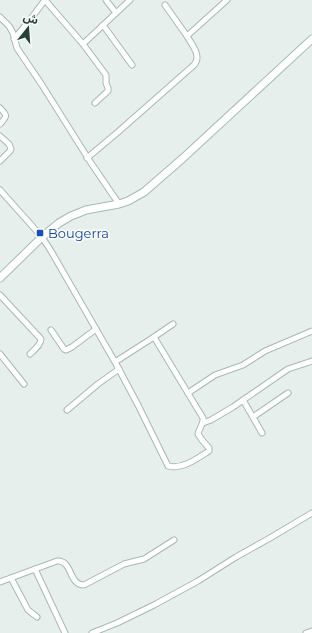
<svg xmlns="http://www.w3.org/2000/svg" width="312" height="633" viewBox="0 0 312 633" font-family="Montserrat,'Noto Sans Arabic',sans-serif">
	<rect width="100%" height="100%" fill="#e6efeb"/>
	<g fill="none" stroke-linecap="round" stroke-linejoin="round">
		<g stroke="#a8b8b2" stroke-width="7">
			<g id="street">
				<path d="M45,0l38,44 33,-31 -10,-13"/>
				<path d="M165,5l22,31"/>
				<path d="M116,13l14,-13"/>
				<path d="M0,17l9,9 4,7 4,15 25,37 49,78 28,41"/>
				<path d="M103,25l29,40"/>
				<path d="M14,39l15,-18 16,-21"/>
				<path d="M83,44l23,31v8l2,5v3l-13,12"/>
				<path d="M0,108c8,8 7,8 0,16"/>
				<path d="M0,136l9,8 2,5 -1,2 -10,10"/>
				<path d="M87,158l31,-26 76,-67c8,-9 -2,-20 -7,-29l40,-36"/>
				<path d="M0,190l42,47 9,14 64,111 23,43 30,61c14,4 30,-8 41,-15v-3l-7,-8 -4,-6c1,-6 6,-10 5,-16l-49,-81 -39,25"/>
				<path d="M0,295l41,44c0,6 -7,11 -11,15"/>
				<path d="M51,330l13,19 2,1 6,-3 24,-18"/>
				<path d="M154,337l19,-13"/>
				<path d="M0,354l24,30"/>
				<path d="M188,393l27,-18 28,-10 22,-14 47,-20"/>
				<path d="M243,400l19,33"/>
				<path d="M67,410l31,-26 21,-15"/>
				<path d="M253,417l35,-24"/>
				<path d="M203,423l8,-3 22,-13 55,-38 24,-8"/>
				<path d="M35,569l30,64"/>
				<path d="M11,578l17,32 9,7"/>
				<path d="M0,582l57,-21c16,-1 11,24 27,24l40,-21 20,-5 30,-19"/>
				<path d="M92,633l25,-10 37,-18 44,-24 38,-24 34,-19 42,-25"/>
				<path d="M306,633l6,-2"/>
			</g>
		</g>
		<g stroke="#a4bbb3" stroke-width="9">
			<path id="secondary" d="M0,278l42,-41 17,-14 12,-7 15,-6 33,-6 9,-3 16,-9 38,-33 130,-120"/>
		</g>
		<use href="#street" stroke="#fff" stroke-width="5"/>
		<use href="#secondary" stroke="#fff" stroke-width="7"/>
	</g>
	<rect fill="#1a4fb4" stroke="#f7fbf9" stroke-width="1.5" x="36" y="229" width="8" height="8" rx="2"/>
	<g text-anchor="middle" stroke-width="3.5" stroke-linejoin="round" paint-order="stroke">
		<g font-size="13" fill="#164399" stroke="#f7fbf9" text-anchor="start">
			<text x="48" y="238">Bougerra</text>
		</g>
	</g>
	<g transform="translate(28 28) rotate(17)" stroke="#f7fbf9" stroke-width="3" paint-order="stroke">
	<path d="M0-3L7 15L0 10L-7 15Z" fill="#24423a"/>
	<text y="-6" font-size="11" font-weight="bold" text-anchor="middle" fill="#24423a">ش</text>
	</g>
</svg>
